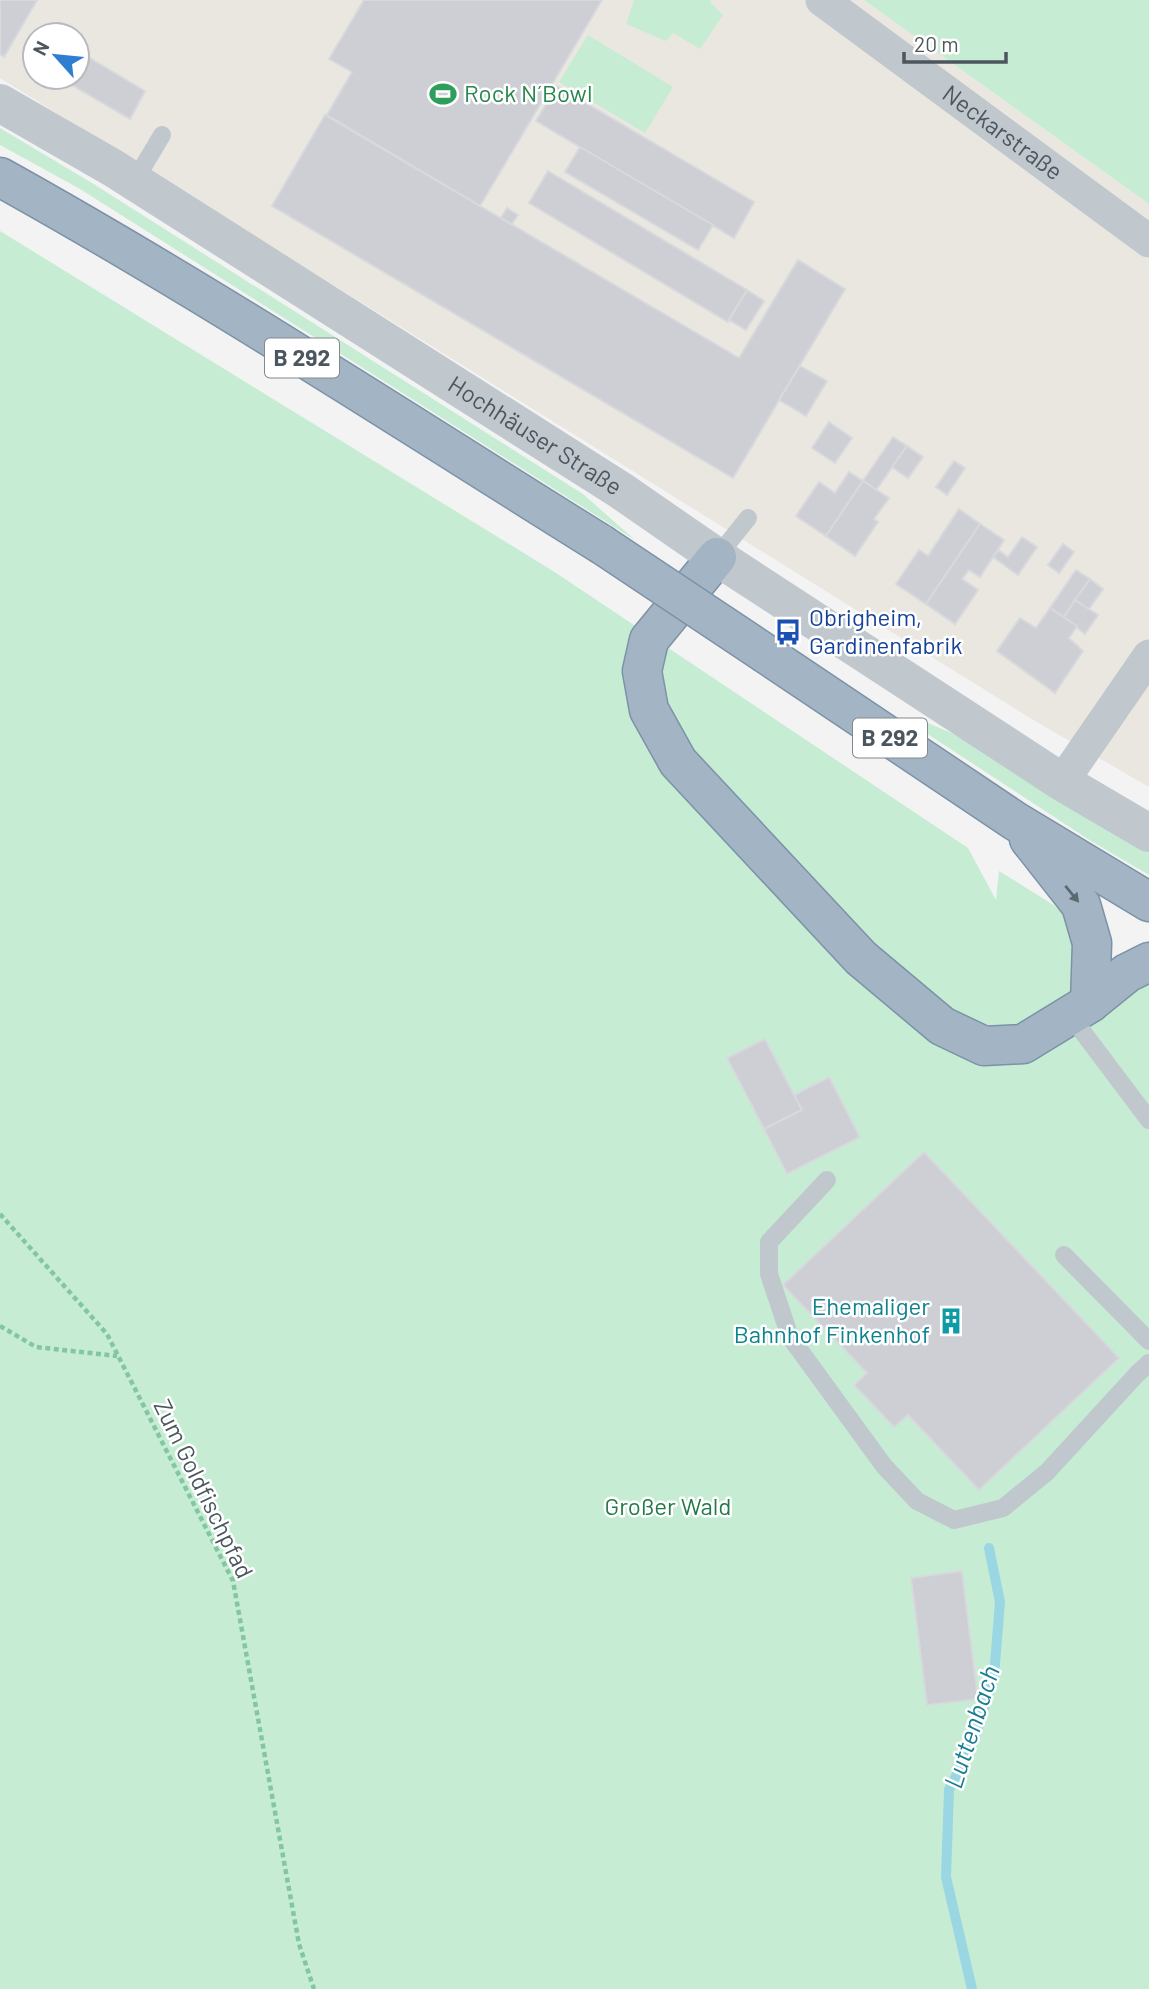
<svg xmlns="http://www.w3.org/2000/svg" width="1149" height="1989" viewBox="0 0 1149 1989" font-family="Barlow,sans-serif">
	<rect width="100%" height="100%" fill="#f4f3f3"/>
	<path fill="#eae7e1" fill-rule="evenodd" d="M0,0h864l285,204v583l-114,-66 -1035,-643zM35,35h42v42h-42z"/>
	<g fill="#c7ecd4">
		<path d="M634,0h77l-1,2 13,13 -23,34 -27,-16 -7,8 -40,-17z"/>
		<path d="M864,0h285v204z"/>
		<path d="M588,35l85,52 -28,46 -86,-51z"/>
		<path d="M0,128l92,55 491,311 52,46 -555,-351 -80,-44z"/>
		<path d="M0,231l553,340 415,277 28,52 3,-29 53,33 22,18 -2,59 77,-5v1013h-1149z"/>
		<path d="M903,718h13l38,16 195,119v22l-58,-34z"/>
	</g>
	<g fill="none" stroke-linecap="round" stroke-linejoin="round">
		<path stroke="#9ad7e3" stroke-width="10" d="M972,1989l-26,-112 3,-87 25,-50 20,-64 6,-74 -11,-54"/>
	</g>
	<g fill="#cdcfd4" stroke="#d7d9dd" stroke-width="2">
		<path d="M0,0h37l-33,57 -4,-3z"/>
		<path d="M364,0h238l-122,206 -153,-91 25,-43 -23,-13z"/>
		<path d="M78,51l67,40 -15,28 -68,-40 1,-2h14z"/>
		<path d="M557,86l197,116 -20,36 -198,-117z"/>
		<path d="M325,115l414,243 59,-98 47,29 -112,189 -461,-272z"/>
		<path d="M580,147l133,78 -15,25 -133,-78z"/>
		<path d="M548,171l199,119 -18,30 -1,2 -199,-119z"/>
		<path d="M507,208l11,7 -6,9 -11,-6z"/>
		<path d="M747,290l17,11 -18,29 -17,-10z"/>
		<path d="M800,366l27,15 -21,35 -27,-16z"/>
		<path d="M829,422l23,16 -17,25 -23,-15z"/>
		<path d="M893,437l14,9 -31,44 -13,-9z"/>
		<path d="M907,446l16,11 -15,21 -16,-11z"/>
		<path d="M954,461l11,7 -18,27 -11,-8z"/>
		<path d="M849,472l14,9 -37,55 -30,-20 23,-34 16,11z"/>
		<path d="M863,481l26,17 -15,21 4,3 -23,34 -29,-20z"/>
		<path d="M959,509l21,15 -54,80 -30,-20 23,-34 9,6z"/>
		<path d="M980,524l24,16 -24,37 -11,-7 -7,9 16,11 -23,34 -29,-20z"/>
		<path d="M1022,537l15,10 -19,28 -25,-18 5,-7 10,7z"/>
		<path d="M1063,544l11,8 -15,21 -11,-8z"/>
		<path d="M1076,570l14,9 -26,38 -14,-9z"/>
		<path d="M1090,579l13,10 -14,20 -14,-9z"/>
		<path d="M1075,600l23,15 -13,19 -21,-17z"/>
		<path d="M1050,608l27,18 -8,12 14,13 -28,42 -58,-42 23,-33 16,10z"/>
		<path d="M765,1039l37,71 -38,19 -37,-71z"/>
		<path d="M829,1077l31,60 -73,37 -23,-45 38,-19 -8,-15z"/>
		<path d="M924,1152l195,206 -140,132 -71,-75 -14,12 -40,-42 13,-12 -84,-88z"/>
		<path d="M962,1571l16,128 -51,6 -16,-127z"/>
	</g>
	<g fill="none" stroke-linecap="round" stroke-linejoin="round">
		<g stroke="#7b92a7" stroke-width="41">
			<g id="trunk">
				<path d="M0,177c205,114 402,243 601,367"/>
				<path d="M717,557l-68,83 -7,31 7,39 29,52 183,196 81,68 42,20 39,-2 67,-41 37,-30 22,-11"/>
				<path d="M766,654l249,167 134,81"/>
				<path d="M1029,839l52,66 11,38 -2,60"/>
			</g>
		</g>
		<g stroke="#83c6a2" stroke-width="4.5" stroke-dasharray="5 3.5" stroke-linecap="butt">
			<path d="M0,1214l107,120 126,247 66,363 15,45"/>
			<path d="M0,1326l36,21 81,9"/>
		</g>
		<g stroke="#c0c7cd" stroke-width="18">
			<path d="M134,182l28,-47"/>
			<path d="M717,557l31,-39"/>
			<path d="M1070,1015l79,105"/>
			<path d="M827,1180l-58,62v32l21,63 94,129 33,35 37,19 49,-12 44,-36 90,-98 12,-11"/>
			<path d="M1064,1255l85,86"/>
		</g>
		<g stroke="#c0c7cd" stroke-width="33">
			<path id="s1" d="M822,0l327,241"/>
			<path d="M1062,782l87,-126"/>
		</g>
		<path stroke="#c0c7cd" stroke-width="38" id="s2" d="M0,103l113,65 507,322 97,67 345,225 87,51"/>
		<use href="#trunk" stroke="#a3b5c4" stroke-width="38"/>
		<g stroke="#7b92a7" stroke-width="41" stroke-linecap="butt">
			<path id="trunk-bridge" d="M601,544l165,110"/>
		</g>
		<use href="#trunk-bridge" stroke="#a3b5c4" stroke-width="38"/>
	</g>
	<defs><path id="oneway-solid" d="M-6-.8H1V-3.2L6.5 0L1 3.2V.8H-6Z" transform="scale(1.75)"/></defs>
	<use fill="#5d6972" href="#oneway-solid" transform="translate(1072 894) rotate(51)"/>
	<defs>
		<g id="stadium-bare" transform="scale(2.1)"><path d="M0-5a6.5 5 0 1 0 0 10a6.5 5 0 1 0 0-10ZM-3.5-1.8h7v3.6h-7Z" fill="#2e9e5b" stroke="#fff" stroke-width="2.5" paint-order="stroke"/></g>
		<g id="bus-bare" transform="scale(2.1)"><path d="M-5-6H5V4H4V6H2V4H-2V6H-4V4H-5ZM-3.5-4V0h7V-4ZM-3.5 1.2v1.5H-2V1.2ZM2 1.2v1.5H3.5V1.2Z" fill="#1a4fb4" stroke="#fff" stroke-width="2.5" paint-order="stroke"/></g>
		<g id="building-bare" transform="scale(2.1)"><path d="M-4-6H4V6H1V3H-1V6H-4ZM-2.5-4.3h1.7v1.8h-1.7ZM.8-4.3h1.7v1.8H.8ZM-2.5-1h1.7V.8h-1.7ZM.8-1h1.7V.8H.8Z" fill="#0f9aa8" stroke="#fff" stroke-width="2.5" paint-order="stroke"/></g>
	</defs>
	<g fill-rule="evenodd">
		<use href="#stadium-bare" x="443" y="94"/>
		<use href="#bus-bare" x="788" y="632"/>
		<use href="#building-bare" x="951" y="1321"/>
	</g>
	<g text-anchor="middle" stroke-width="5" stroke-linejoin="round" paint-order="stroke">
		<g fill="#fff" stroke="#82898e" stroke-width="2">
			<rect x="265" y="338.5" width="74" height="39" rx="5"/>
			<rect x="853" y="718.5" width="74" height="39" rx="5"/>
		</g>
		<g font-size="23" font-weight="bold" fill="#4c565e">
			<text x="302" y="366">B 292</text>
			<text x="890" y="746">B 292</text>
		</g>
		<g font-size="24" fill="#27864d" stroke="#fff" text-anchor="start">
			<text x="464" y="102">Rock N´Bowl</text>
		</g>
		<g font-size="24" fill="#4c565e" stroke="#fff">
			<text dy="8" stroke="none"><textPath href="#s1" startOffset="224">Neckarstraße</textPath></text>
			<text dy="8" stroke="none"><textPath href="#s2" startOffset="630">Hochhäuser Straße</textPath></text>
			<text transform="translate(203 1489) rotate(64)" y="8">Zum Goldfischpfad</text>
		</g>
		<g font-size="24" fill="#164399" stroke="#fff" text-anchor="start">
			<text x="809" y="626">Obrigheim,<tspan x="809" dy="28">Gardinenfabrik</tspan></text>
		</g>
		<g font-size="24" fill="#0d838f" stroke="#fff" text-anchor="end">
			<text x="930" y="1315">Ehemaliger<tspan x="930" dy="28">Bahnhof Finkenhof</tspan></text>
		</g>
		<g font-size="24" fill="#23794a" stroke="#fff">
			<text x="668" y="1515">Großer Wald</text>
		</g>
		<g font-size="26" font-style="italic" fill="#1c7e92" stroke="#fff">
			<text transform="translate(972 1727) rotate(-72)" y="9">Luttenbach</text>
		</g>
	</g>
	<g transform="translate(56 56) rotate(297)"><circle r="33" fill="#ffffff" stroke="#b7bbbf" stroke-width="2"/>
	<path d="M0-5L12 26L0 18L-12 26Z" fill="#307ed1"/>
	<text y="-10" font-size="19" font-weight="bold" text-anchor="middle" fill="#4c565e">N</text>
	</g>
	<path d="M904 52v10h102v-10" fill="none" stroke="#4c565e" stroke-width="3.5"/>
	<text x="914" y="52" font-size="21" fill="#4c565e" stroke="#ffffff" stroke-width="5" paint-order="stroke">20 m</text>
</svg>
